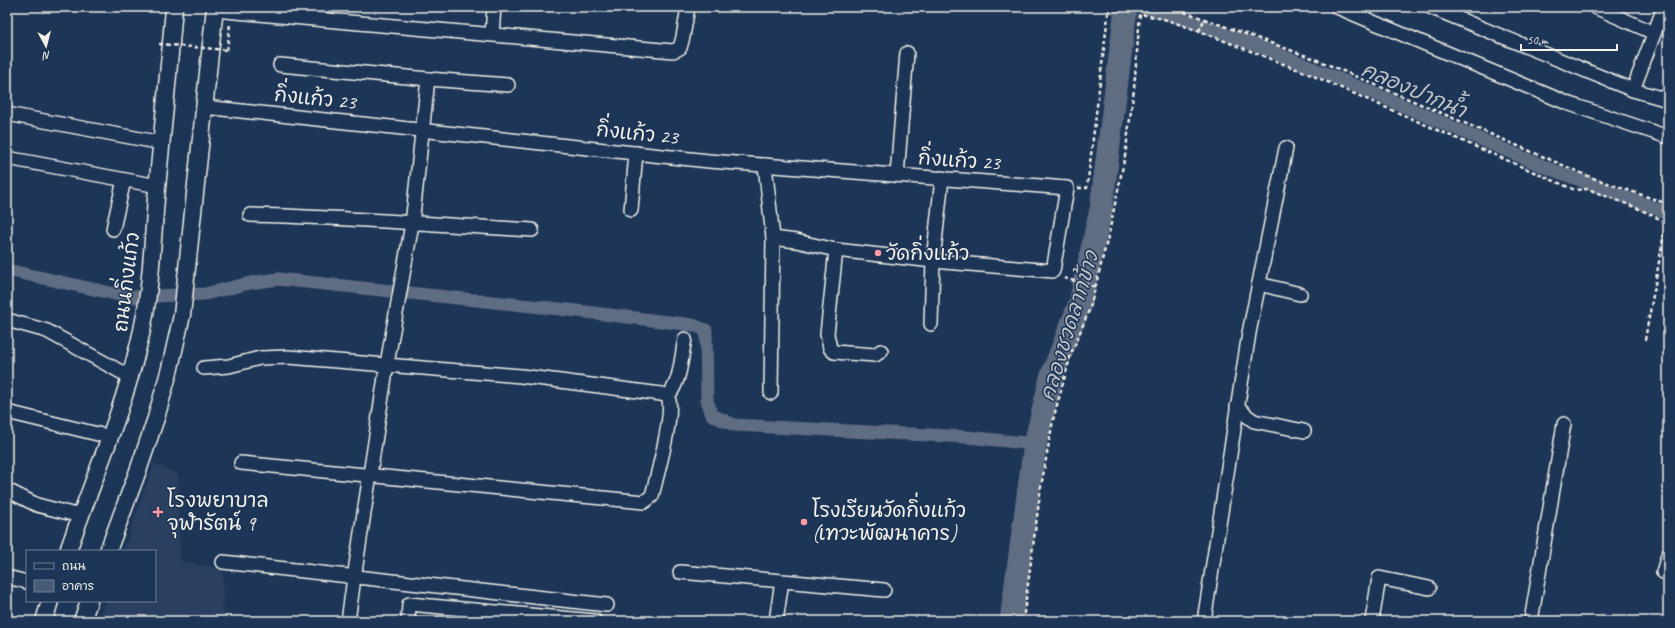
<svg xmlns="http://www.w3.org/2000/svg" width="1675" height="628" viewBox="0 0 1675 628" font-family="Caveat,'Playpen Sans Thai',sans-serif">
	<rect width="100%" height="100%" fill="#1d3557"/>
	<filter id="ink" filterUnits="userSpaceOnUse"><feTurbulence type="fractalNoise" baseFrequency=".025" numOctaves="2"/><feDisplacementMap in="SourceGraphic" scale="8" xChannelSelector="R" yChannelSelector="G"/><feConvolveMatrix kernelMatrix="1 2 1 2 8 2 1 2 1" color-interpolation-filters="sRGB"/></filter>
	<g filter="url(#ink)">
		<path fill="#2a4060" d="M154,464l24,10 2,87 43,8v44l-1,8h-123l7,-20h49v-50h-32z"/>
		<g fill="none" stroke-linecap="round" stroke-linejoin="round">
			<g stroke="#5e6d82" stroke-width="13">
				<path d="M1144,7l42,13 80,29 119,49 160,69 123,46"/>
				<path d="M7,270l122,27 76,-3 45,-11 28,-4 291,31 124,15 13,5 1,70 5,15 22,10 233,12 68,7"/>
			</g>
			<path stroke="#5e6d82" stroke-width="23" d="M1011,621l24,-177 16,-66 29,-75 21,-94 24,-193v-9"/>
		</g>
		<path fill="#485b74" stroke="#f4f1e8" d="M7,598l5,2 -5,16z"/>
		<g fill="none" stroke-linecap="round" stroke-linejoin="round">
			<g stroke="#f4f1e8" stroke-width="16">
				<g id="minor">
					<path d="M1337,7l230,96 101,34"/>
					<path d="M1430,7l203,83 35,10"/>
					<path d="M1595,7l59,26"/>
					<path d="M214,10l459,41 7,-3 3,-11 5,-30"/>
					<path d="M492,34l2,-27"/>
					<path d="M280,65l148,14 80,6"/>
					<path d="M1633,90l31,-83"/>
					<path d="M204,107l505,54 358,27 -14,83 -120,-10 -97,-11 -40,-9 -23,-3"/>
					<path d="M7,114l155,29"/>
					<path d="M7,158l151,28"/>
					<path d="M765,165l8,73 -2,155"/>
					<path d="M897,175l10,-122"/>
					<path d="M631,210l5,-57"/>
					<path d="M250,215c94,2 188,10 282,15"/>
					<path d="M113,229l11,-49"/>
					<path d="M836,250l-9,84 3,14 4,4 41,3 6,-4"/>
					<path d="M1259,284l41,10"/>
					<path d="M7,320l40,11 83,46"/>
					<path d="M931,324l2,-63 9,-83"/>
					<path d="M204,368l25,-2 31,-8 28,-1 233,19 140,18 7,2c7,17 -11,79 -16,100l-8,6 -403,-39"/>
					<path d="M668,396c13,-15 13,-38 17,-57"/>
					<path d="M1237,406l10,10 7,5 50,10"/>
					<path d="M7,412l103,25"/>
					<path d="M7,490l30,15 43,11"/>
					<path d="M223,562l384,43"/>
					<path d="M680,572l204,18"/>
					<path d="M1663,572l5,-17"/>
					<path d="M7,577l20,5"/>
					<path d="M348,621l6,-43 33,-214 25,-140 16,-145"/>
					<path d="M408,621l1,-17 186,17"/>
					<path d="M776,621l6,-40"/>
					<path d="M1204,621l45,-288 37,-185"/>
					<path d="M1372,621l7,-43 50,10"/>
					<path d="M1531,621l33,-197"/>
				</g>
			</g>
			<g stroke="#f4f1e8" stroke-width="19">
				<g id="major">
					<path d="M68,551c24,-69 54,-137 71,-208 12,-47 13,-96 17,-144 6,-64 13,-128 18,-192"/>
					<path d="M108,551l31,-83 17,-50 14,-50 12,-53 33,-308"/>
					<path d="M44,621l6,-20"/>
					<path d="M82,621l7,-20"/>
				</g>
			</g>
			<g stroke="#f4f1e8" stroke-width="2.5" stroke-dasharray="4 3" stroke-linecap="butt">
				<path d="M1171,7l144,52 278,119 75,26"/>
				<path d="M1108,11l6,-4"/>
				<path d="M1199,31l6,-13"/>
				<path d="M227,50l3,-26"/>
				<path d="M1078,188h9l22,-181"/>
				<path d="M1064,278l32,9"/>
				<path d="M1645,340l21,-117"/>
				<path d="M1023,621l18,-134 12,-67 18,-66 19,-46 19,-75 16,-77 9,-67 6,-75 24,5 35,12 110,43 266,116 13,-1 49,19 31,15"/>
			</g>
			<use href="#minor" stroke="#1d3557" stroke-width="13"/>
			<use href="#major" stroke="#1d3557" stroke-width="16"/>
			<path stroke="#f4f1e8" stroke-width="2.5" stroke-dasharray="4 3" stroke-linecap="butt" d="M159,44l68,6"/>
		</g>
	</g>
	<g fill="#ff9aa2" stroke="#1d3557" stroke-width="1.5">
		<circle cx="878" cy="253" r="4"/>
		<path d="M156 506h4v4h4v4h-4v4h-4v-4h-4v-4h4z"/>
		<circle cx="804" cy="522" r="4"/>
	</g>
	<g text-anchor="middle" stroke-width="3" stroke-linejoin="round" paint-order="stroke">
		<g font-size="20" fill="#f4f1e8" stroke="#1d3557">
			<text transform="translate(315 98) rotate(6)" y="7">กิ่งแก้ว 23</text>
			<text transform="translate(637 133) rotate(6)" y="7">กิ่งแก้ว 23</text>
			<text transform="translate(959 160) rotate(4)" y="7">กิ่งแก้ว 23</text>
			<text transform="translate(126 282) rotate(-83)" y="7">ถนนกิ่งแก้ว</text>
		</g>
		<g font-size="20" fill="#f4f1e8" stroke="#1d3557" text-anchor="start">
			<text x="886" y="260">วัดกิ่งแก้ว</text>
			<text x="167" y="507">โรงพยาบาล<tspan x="167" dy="23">จุฬารัตน์ 9</tspan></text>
			<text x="812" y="517">โรงเรียนวัดกิ่งแก้ว<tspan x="812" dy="23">(เทวะพัฒนาคาร)</tspan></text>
		</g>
		<g font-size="21" font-style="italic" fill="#c0c3c4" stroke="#1d3557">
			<text transform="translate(1414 90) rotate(23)" y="7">คลองปากน้ำ</text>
			<text transform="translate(1069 326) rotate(-73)" y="7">คลองชวดลากข้าว</text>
		</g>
	</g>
	<rect width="1675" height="628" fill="none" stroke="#1d3557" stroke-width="24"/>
	<rect x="12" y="12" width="1651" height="604" fill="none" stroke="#f4f1e8" stroke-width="1.5" filter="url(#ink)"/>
	<rect x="26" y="550" width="130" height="52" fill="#1d3557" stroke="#738091"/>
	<rect x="34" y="563" width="20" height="6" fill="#1d3557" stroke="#738091"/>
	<text x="62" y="570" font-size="12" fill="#f4f1e8">ถนน</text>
	<rect x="34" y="580" width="20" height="12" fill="#485b74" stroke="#738091"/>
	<text x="62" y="590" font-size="12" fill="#f4f1e8">อาคาร</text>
	<g transform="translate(46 46) rotate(173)" stroke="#1d3557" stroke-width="3" paint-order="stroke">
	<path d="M0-3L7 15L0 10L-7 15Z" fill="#f4f1e8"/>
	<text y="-6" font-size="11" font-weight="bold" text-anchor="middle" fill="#f4f1e8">N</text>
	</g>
	<path d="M1521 44v6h96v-6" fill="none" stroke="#f4f1e8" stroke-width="2"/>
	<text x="1527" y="44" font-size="12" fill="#f4f1e8" stroke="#1d3557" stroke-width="3" paint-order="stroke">50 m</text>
</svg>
